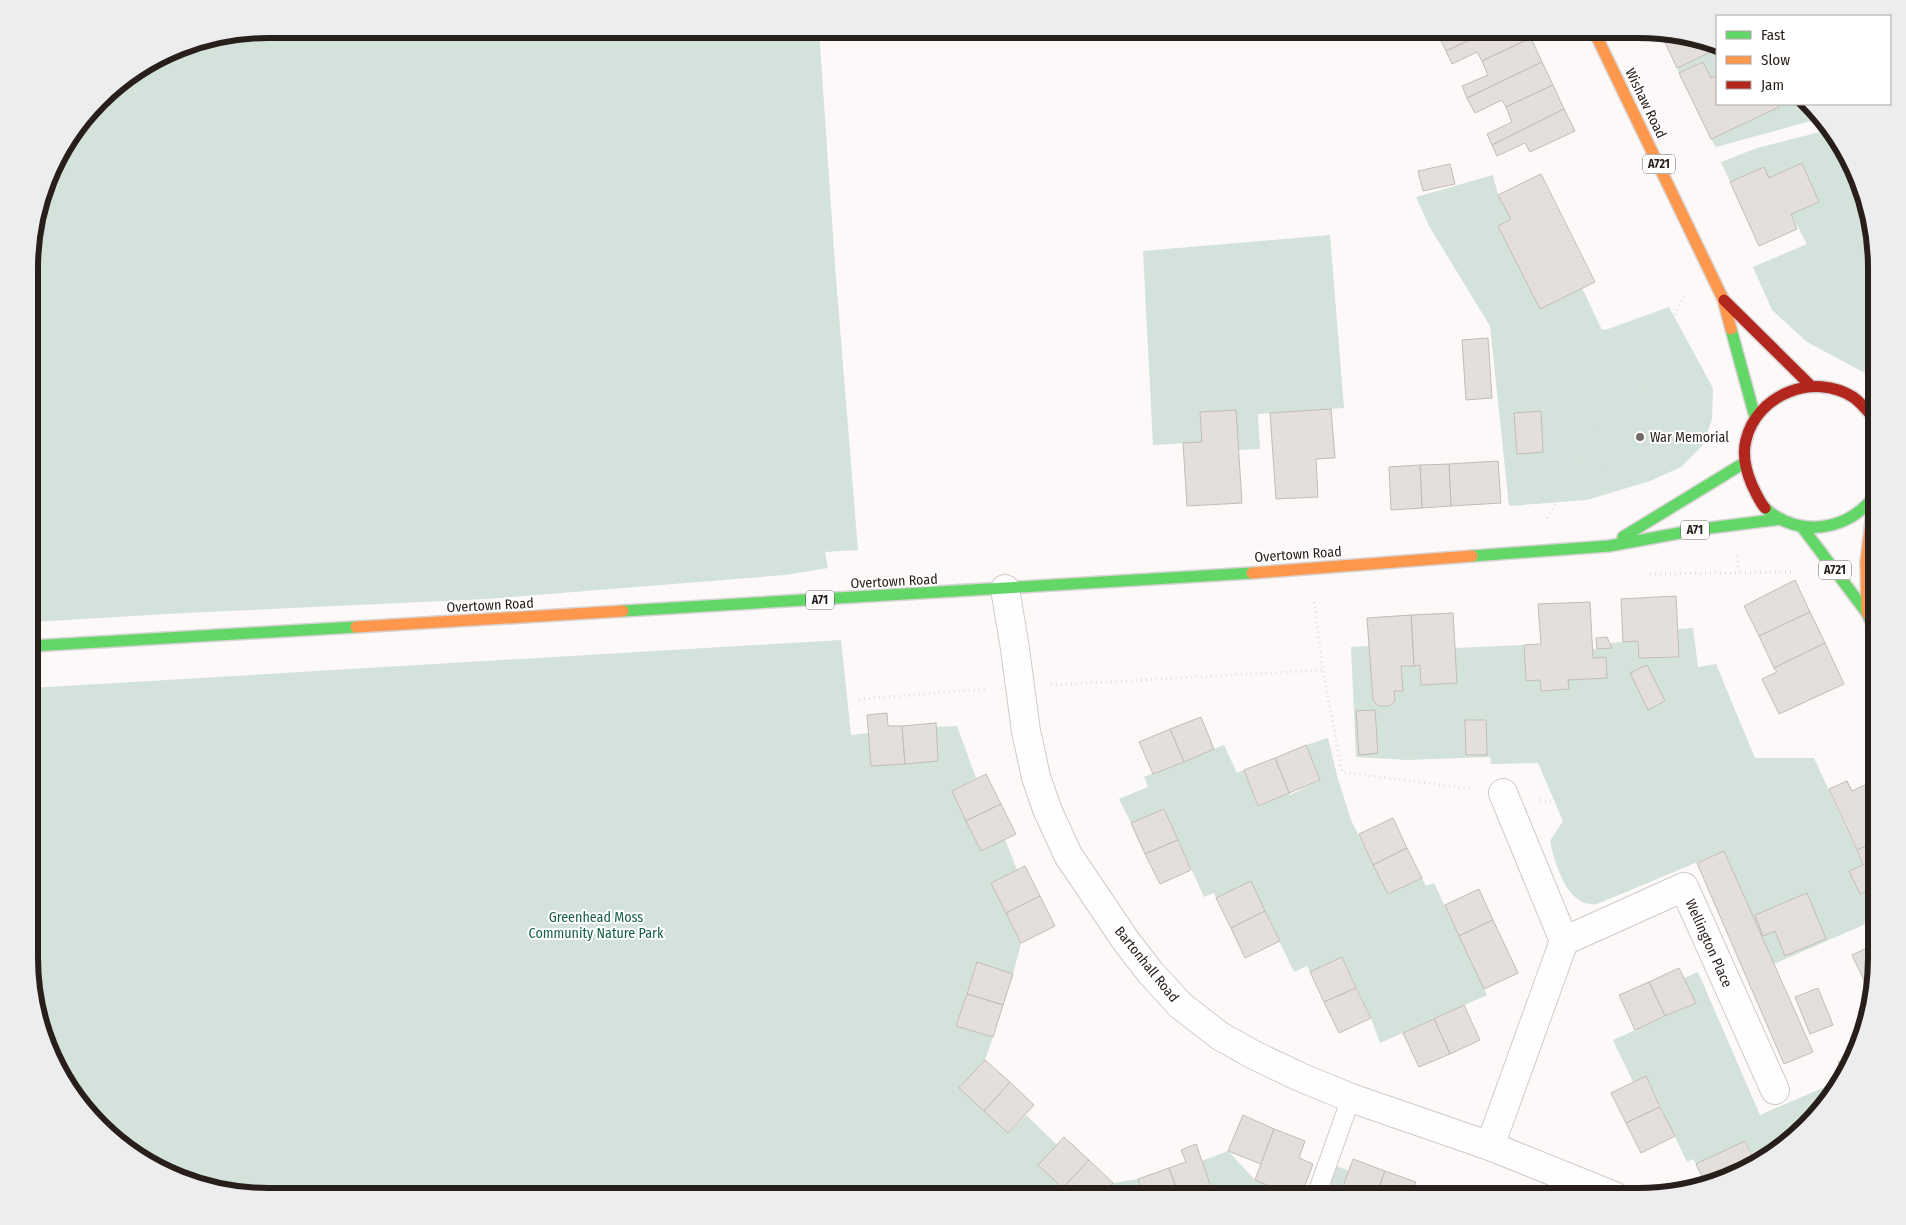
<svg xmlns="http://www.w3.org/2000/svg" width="1906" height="1225" viewBox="0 0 1906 1225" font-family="'Fira Sans Condensed',sans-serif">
	<rect width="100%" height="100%" fill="#fcf9f8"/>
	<g fill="#d3e2da">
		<path d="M268,29h551l16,237 23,284 -33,2 3,16 -43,7 -298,24 -302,14 -154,9v-385l23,-75 56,-74 66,-41z"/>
		<path d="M1717,49v26l-6,3 -9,-16 -23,11 -2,-5z"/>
		<path d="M1778,104h26l14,15 -102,28 -5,-8 68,-32z"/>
		<path d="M1828,130l17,18 32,104v125l-10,-3 -60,-32 -35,-32 -19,-43 54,-23 -16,-30 28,-12 -17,-39 -33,15 -5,-11 -34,15 -9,-20 36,-14z"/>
		<path d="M1493,175l5,20 13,24 -13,7 42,83 42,-21 20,42 6,-1 61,-22 44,81 -1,31 -9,26 -22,22 -31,14 -63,19 -78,6 -19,-180 -61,-100 -13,-29z"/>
		<path d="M1330,235l14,173 -86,6 2,35 -22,1 -38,-38 2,30 -49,3 -10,-194z"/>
		<path d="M1693,628l5,39 18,-3 39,94h59l49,107 -14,6 11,23 17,-8v33l-103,45 -50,-113 -127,53c-30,4 -42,-40 -47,-63l13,-20 -25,-58 -47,1 -1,-7 -83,3 -51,-3 -5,-110 18,-1 4,54 5,6h12l5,-6 -1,-9 9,-1 -2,-24 19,-1 1,20 36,-2 -2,-35 69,-3 2,36 14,-1 1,11 28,-2 -1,-9 39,-2 -1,-21 -13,1v-9l19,-1 -2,-5 28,-2 1,17 40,-1 -1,-28z"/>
		<path d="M841,640l10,95 17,-2 3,33 67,-5 -2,-34 21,-1 19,52 -24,13 29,59 24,-11 12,31 -26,13 30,60 -8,31 -36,-12 -21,64 37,11 -8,23 -26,28 49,45 18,-18 31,30 -18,20 32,31h-804l-76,-12 -56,-28 -74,-79 -30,-89v-300z"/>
		<path d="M1328,738l10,41 13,41 37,74 34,-16 4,8 8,-3 53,112 -107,48 -9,-25 -29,-61 -32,15 -3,-6 -13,6 -43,-90 -35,16 -2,-5 -10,4 -40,-88 -33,14 -12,-24 29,-12 -4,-10 80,-32 13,28 7,-3 14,36 31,-13 1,2 30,-15 -14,-35z"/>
		<path d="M1698,972l62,143 67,-29 5,9 -74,69 -13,-23 -49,23 -3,-5 -6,3 -41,-86 -13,6 -20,-42 82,-37 -11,-25z"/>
		<path d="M1228,1151l27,29 39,16h-80l-12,-35z"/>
		<path d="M1335,1165l14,6 -7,25h-19z"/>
		<path d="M1138,1179l6,17h-43l12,-13z"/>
	</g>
	<g fill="#e5dfdc" stroke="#c2bcb9">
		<path d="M1461,29h32l-47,22 -6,-12z"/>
		<path d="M1493,29h33l4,9 -48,23 -5,-9 -25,12 -6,-13z"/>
		<path d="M1660,32l55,9 2,1v7l-40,19z"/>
		<path d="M1531,38l11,24 -75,36 -5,-12 26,-11 -6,-14z"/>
		<path d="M1542,62l11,23 -47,22 -4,-7 -27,13 -8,-15z"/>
		<path d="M1703,62l8,16 6,-3v29h61l1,3 -68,32 -32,-66z"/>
		<path d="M1553,85l11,24 -72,36 -5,-11 25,-12 -6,-15z"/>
		<path d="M1564,109l11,22 -45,21 -5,-9 -28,13 -5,-11z"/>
		<path d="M1847,155l16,52h-1l-22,-49z"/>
		<path d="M1802,163l17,39 -28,12 6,15 -38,17 -29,-64 34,-15 5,11z"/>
		<path d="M1450,164l5,20 -32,7 -5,-20z"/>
		<path d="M1541,174l54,108 -55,27 -42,-83 13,-7 -13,-24z"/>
		<path d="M1488,338l4,60 -26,2 -4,-60z"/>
		<path d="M1331,409l4,49 -19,1 2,38 -42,2 -6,-86z"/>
		<path d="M1236,410l6,93 -55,3 -4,-63 19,-1 -2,-30z"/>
		<path d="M1541,411l2,41 -26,2 -3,-41z"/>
		<path d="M1498,461l3,42 -50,3 -2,-42z"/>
		<path d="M1449,464l2,42 -29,2 -2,-43z"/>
		<path d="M1420,465l2,43 -31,2 -2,-43z"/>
		<path d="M1795,580l15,32 -51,24 -15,-30z"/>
		<path d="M1676,596l3,61 -40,1 -1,-17 -15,1 -2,-43z"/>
		<path d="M1590,602l3,56 13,-1 1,21 -39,2 1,9 -28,2 -1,-11 -14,1 -2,-36 17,-1 -3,-40z"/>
		<path d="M1810,612l15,31 -51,25 -15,-32z"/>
		<path d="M1453,613l4,70 -36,2 -1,-20 -6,1 -3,-51z"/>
		<path d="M1411,615l3,51h-13l2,25h-9l1,9 -5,6h-12l-5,-6 -6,-82z"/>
		<path d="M1607,637l5,11 -15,1 -1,-11z"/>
		<path d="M1825,643l19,41 -65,30 -17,-35 15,-7 -3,-4z"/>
		<path d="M1647,665l18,36 -17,9 -18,-37z"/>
		<path d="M1375,710l3,43 -19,2 -3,-44z"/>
		<path d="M887,713l1,13h14l3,38 -34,2 -4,-51z"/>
		<path d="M1201,717l13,32 -30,13 -14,-33z"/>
		<path d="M1465,720h21l1,35h-21z"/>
		<path d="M936,723l2,38 -33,3 -3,-38z"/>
		<path d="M1170,729l14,33 -31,12 -14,-32z"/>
		<path d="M1306,745l14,35 -31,13 -14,-35z"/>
		<path d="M1275,758l14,35 -31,13 -14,-36z"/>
		<path d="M986,774l15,30 -35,17 -14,-30z"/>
		<path d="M1877,779v62l-20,9 -28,-61 18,-8 5,10z"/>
		<path d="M1001,804l15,30 -35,17 -15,-30z"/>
		<path d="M1164,809l14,31 -33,14 -14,-31z"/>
		<path d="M1393,818l14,30 -34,17 -14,-31z"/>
		<path d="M1178,840l13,30 -31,14 -15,-30z"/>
		<path d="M1877,841v45l-17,8 -11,-23 14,-6 -6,-15z"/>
		<path d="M1407,848l15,30 -34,16 -15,-29z"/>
		<path d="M1724,851l89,201 -29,12 -87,-201z"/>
		<path d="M1025,866l15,30 -34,17 -15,-30z"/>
		<path d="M1251,881l14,30 -34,17 -15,-30z"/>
		<path d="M1479,889l14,31 -34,16 -14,-31z"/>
		<path d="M1807,893l19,46 -41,17 -10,-25 -12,5 -8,-21z"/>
		<path d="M1040,896l15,30 -34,17 -15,-30z"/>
		<path d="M1265,911l15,30 -35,17 -14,-30z"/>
		<path d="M1493,920l25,53 -34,16 -25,-53z"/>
		<path d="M1867,948l3,7 7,-4v22l-5,24 -20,-42z"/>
		<path d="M1342,957l14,31 -32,14 -14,-30z"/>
		<path d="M977,962l36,12 -10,31 -36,-11z"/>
		<path d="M1679,968l17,35 -31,13 -16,-34z"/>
		<path d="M1649,982l16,34 -30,14 -16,-35z"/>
		<path d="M1356,988l15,30 -32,15 -15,-31z"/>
		<path d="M1818,988l15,37 -23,9 -15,-37z"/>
		<path d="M967,994l36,11 -10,32 -37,-11z"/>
		<path d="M1464,1005l16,35 -30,14 -16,-35z"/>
		<path d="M1434,1019l16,35 -31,13 -16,-34z"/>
		<path d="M1855,1054l-11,21 -6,-13z"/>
		<path d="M985,1060l25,22 -26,29 -25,-23z"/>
		<path d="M1646,1076l14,31 -34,16 -15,-30z"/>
		<path d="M1010,1082l24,23 -26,28 -24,-22z"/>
		<path d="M1660,1107l15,29 -34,17 -15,-30z"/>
		<path d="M1243,1115l31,14 -13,35 -33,-13z"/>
		<path d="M1274,1129l31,12 -6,17 14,6 -12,32h-7l-39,-16z"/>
		<path d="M1064,1137l25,23 -26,28 -25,-23z"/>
		<path d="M1745,1141l12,24 -53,16 -8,-17z"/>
		<path d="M1196,1144l6,17 12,35h-35l-10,-28 17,-6 -5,-12z"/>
		<path d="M1353,1159l32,12 -9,25 -36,-1z"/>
		<path d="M1089,1160l24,23 -12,13h-30l-8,-8z"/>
		<path d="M1169,1168l10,28h-35l-6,-17z"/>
		<path d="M1385,1171l31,11 -5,14h-35z"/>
	</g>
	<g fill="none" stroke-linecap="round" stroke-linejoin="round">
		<g stroke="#d1cbc8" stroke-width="20">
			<path id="lane" d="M1316,1196l35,-98"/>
		</g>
		<g stroke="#d1cbc8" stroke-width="30">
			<g id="street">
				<path d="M1005,589l9,53 12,89 10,46 11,32 21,46 58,86 24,31 30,33 40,31 34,19 46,22 51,21 139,48 124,50"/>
				<path d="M1564,941l120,-54 91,203"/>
				<path d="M1490,1146l74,-205 -61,-148"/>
			</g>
		</g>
		<g stroke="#d7d4d3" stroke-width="14">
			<g id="fast">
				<path d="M1731,329l24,88"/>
				<path d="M1765,508c34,32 88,22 112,-16"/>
				<path d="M1802,527l65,86 10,22"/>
				<path d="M1623,537l121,-74"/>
				<path d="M1472,556l137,-10 92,-17 80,-10"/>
				<path d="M623,611l629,-38"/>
				<path d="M31,646l325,-19"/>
			</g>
		</g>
		<g stroke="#d7d4d3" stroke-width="14">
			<g id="slow">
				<path d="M1593,29l130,270 8,30"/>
				<path d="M1252,573l220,-17"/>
				<path d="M1867,613l-1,-51 8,-65"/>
				<path d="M356,627l267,-16"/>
			</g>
		</g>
		<g stroke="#d7d4d3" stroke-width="14">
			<g id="jam">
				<path d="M1724,300l86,85"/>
				<path d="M1765,508c-6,-7 -9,-15 -13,-23 -6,-14 -10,-30 -6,-45 11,-46 68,-68 107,-43 9,6 17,17 24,25"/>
			</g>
		</g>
		<g stroke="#e0dfde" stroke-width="3" stroke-dasharray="1 4" stroke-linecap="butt">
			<circle cx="1610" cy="418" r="45"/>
			<path d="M1650,439l40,19"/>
			<path d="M1547,518l127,-201 11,-23"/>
			<path d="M1737,556l2,16"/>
			<path d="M1650,574l144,-2"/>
			<path d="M1314,602l9,68 19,102 131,17"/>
			<path d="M1051,685l272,-15"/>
			<path d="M859,699l129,-10"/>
			<path d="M1540,800c29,6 44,3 66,25"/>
			<circle cx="1613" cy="835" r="11"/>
			<path d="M1621,843l26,25"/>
		</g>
		<use href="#lane" stroke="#fffefe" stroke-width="18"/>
		<use href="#street" stroke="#fffefe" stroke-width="28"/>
		<use href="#fast" stroke="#63d668" stroke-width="11"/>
		<use href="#slow" stroke="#ff974d" stroke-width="11"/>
		<use href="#jam" stroke="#b3261e" stroke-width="11"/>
	</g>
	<circle fill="#726b68" stroke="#fff" stroke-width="2" cx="1640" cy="437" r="5"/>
	<g text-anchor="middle" stroke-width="4" stroke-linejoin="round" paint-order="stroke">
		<g fill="#fff" stroke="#68625f" stroke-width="1">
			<rect x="1643" y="154.5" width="32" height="19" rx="4"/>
			<rect x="1681" y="520.5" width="28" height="19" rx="4"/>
			<rect x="1819" y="560.5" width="32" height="19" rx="4"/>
			<rect x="806" y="590.5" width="28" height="19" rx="4"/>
		</g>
		<g font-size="12" font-weight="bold" fill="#281e1a">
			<text x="1659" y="168">A721</text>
			<text x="1695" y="534">A71</text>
			<text x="1835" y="574">A721</text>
			<text x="820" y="604">A71</text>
		</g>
		<g font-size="14" fill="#281e1a" stroke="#fff">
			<text transform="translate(1646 103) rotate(64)" y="5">Wishaw Road</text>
			<text transform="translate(1298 554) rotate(-4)" y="5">Overtown Road</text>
			<text transform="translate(894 581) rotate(-3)" y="5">Overtown Road</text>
			<text transform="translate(490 605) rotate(-3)" y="5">Overtown Road</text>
			<text transform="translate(1709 943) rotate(66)" y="5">Wellington Place</text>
			<text transform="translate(1147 964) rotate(51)" y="5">Bartonhall Road</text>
		</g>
		<g font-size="14" fill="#281e1a" stroke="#fff" text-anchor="start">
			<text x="1650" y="442">War Memorial</text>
		</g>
		<g font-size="14" fill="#155f44" stroke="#fff">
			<text x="596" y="922">Greenhead Moss<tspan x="596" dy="16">Community Nature Park</tspan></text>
		</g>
	</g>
	<path d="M0 0H1906V1225H0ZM268 38H1638A230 230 0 0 1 1868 268V958A230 230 0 0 1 1638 1188H268A230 230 0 0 1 38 958V268A230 230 0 0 1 268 38Z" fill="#eeeded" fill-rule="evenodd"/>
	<path fill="none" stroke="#281e1a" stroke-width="6" d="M268 38H1638A230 230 0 0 1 1868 268V958A230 230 0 0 1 1638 1188H268A230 230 0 0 1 38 958V268A230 230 0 0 1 268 38Z"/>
	<rect x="1716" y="15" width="175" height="90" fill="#ffffff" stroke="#a9a5a3"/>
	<rect x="1726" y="31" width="25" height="8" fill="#63d668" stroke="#a9a5a3"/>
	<text x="1761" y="40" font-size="15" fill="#281e1a">Fast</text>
	<rect x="1726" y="56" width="25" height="8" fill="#ff974d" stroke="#a9a5a3"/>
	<text x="1761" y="65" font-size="15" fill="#281e1a">Slow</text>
	<rect x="1726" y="81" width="25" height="8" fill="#b3261e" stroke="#a9a5a3"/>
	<text x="1761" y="90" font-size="15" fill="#281e1a">Jam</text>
</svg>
